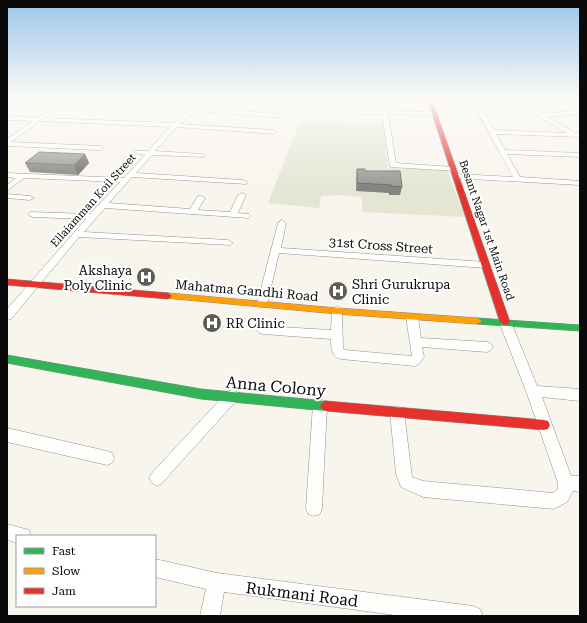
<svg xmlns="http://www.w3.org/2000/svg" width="587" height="623" viewBox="0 0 587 623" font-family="'Roboto Serif',serif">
	<rect width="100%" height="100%" fill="#f8f5ed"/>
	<path fill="#e4e6d3" d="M300,121l82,3 6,44 59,2 18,47 -103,-5v-15l-21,-2 -20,1 -2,12 -51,-5z"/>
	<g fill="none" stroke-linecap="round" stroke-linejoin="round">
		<g stroke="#91908c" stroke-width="1">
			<g id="street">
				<path d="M26,100h15l-2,2z"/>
				<path d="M62,100h86l-7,5 -74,-3 -22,16 129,5 28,-23h6l-8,8 82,6 3,2 -3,2 -86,-7 -16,13 93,6 3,2 -3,2 -96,-7 -22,24 47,3 3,2 -1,1 -52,-2 -16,18 107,7 4,2 -1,2 -114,-7 -23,26 81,6 8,-13h3l4,2 -7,12 32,2 8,-17 4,-2 4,2 -8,18 11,1 1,2 -1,2 -144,-10 -21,24 144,8 5,3 -2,2 -152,-8 -68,82 -4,1v-11l79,-90 -53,-2 -3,-1 -1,-2 1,-2 60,2 30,-32 -96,-4 -17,13v-6l9,-7 -9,-1v-4l117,5 21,-23 -10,-2v-2h13l22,-24 -130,-6 -29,21 89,4 3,2 -3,2 -93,-4v-7l26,-18 -26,-1v-4l31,2z"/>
				<path d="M263,100h11l1,1 -3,2z"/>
				<path d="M380,100h6l2,11 47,1 3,2 -3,2 -47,-2 8,49 57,4 4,2 -1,2 -66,-4 -8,-53h-21l-3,-2 3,-2 21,1z"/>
				<path d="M471,100h6l17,30 73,3 -58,-33h7l26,14 38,-4v4l-33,3 29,16h4v4l-84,-3 9,16 75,3v4l-73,-3 13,23 60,4v4l-127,-7v-4h3l57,3z"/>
				<path d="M7,194l23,2 4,2 -4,2 -23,-2z"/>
				<path d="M282,220l4,3 -5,25 205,14 5,3 -5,3 -207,-15 -12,51 -1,3h-8l-1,-3 21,-81z"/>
				<path d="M337,307l4,1 1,3 1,37 1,2 68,6 -6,-39 2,-3h8l2,3 3,21 66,4 4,2 2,3 -2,3 -4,2 -65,-5 2,10 -5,7 -4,2 -74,-7c-10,-3 -10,-11 -10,-20l-68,-5 -4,-1 -2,-3 2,-3 4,-1 68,4 1,-19 1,-3z"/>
				<path d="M505,318l4,1 2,3 26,64 43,3v12l-38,-4 29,79h9v16l-7,-1 -6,11 -13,7 -131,-12 -22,-10 -5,-13 -6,-62 2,-4 5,-2 5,2 2,4 8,65 11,4 130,12 5,-4v-6l-32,-92 -27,-69 2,-3z"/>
				<path d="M232,390l5,2 2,4 -2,4 -75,83 -5,3 -5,-3 -3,-5 3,-5 75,-81z"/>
				<path d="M320,399l5,2 2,4 -5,103 -2,6 -6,2 -6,-2 -2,-6 7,-103 2,-4z"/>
				<path d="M7,428l100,23 5,2 2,5 -2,5 -5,2 -100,-23z"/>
				<path d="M7,524l22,6 2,6h-14v7l-10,-3z"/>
				<path d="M155,559l62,14 256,33 7,3 3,7h-81l-178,-24 -4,24h-20l6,-27 -51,-12z"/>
			</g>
		</g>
		<g stroke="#888683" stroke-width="1">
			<g id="fast">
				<path d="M477,318l103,7v6l-103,-7 -5,-3z"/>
				<path d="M7,355l194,34 125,12 4,2 2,3 -2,3 -4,2 -125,-12 -194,-36z"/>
			</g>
		</g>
		<g stroke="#888683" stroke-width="1">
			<path id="slow" d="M168,293l169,15 140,10 5,3 -5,3 -140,-10 -172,-16 -1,-2 1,-2z"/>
		</g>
		<g stroke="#888683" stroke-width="1">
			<g id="jam">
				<path d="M428,100h4l78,222 -2,2 -3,1 -5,-3z"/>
				<path d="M7,279l161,14 4,3 -4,3 -161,-14z"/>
				<path d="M326,401l218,19 4,1 2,4 -2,4 -4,1 -218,-19 -4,-2 -2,-3 2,-3z"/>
			</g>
		</g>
		<use href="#street" fill="#fefefc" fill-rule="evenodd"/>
		<use href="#fast" fill="#30b455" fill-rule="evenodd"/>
		<use href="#slow" fill="#ff9f0a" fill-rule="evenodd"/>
		<use href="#jam" fill="#e5322d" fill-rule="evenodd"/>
	</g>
	<g fill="#84837f">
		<path d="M85,154l4,9 -11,12 -48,-3 -5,-9z"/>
		<path d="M357,169l45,18 -2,8h-11v-2l-33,-2z"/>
	</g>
	<path fill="#6c6a68" d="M85,154l4,9 -11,12 -4,-10z"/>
	<g fill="#9a9894" stroke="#6c6a68">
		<path d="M39,152l46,2 -11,11 -49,-2z"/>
		<path d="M357,169h8v2h35l2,16 -11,-1v-1l-34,-2z"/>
	</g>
	<linearGradient id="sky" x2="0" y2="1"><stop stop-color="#9bc7ea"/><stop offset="0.53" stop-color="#fcfaf7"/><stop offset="1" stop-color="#fcfaf7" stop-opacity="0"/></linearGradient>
	<rect width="587" height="188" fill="url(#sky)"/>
	<defs>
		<g id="hospital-disc" transform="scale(1)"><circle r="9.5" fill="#5d5c59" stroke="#fff"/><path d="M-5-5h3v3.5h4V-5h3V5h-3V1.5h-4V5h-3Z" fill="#fff"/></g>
	</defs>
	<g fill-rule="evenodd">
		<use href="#hospital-disc" x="146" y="277"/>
		<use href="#hospital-disc" x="338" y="291"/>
		<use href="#hospital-disc" x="212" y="323"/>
	</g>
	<g text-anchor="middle" stroke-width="4" stroke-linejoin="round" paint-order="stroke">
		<g font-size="11" fill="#0a0a0a" stroke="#fff">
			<text transform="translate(93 200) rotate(-48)" y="4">Ellaiamman Koil Street</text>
			<text transform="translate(487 230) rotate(71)" y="4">Besant Nagar 1st Main Road</text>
		</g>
		<g font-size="13" fill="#0a0a0a" stroke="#fff">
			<text transform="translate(381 245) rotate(4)" y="5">31st Cross Street</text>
			<text transform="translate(247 290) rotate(5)" y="5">Mahatma Gandhi Road</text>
		</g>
		<g font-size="13" fill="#0a0a0a" stroke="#fff" text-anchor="start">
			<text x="132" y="275" text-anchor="end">Akshaya<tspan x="132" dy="15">Poly Clinic</tspan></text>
			<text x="352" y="289">Shri Gurukrupa<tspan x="352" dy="15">Clinic</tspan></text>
			<text x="226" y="328">RR Clinic</text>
		</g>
		<g font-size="16" fill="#0a0a0a" stroke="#fff">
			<text transform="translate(276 386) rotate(5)" y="6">Anna Colony</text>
			<text transform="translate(302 594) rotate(7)" y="6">Rukmani Road</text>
		</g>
	</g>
	<rect width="587" height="623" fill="none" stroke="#0a0a0a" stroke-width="16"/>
	<rect x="16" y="535" width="140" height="72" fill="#ffffff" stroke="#9d9d9d"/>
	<rect x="24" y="548" width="20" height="6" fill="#30b455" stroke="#9d9d9d"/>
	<text x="52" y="555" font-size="12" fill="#0a0a0a">Fast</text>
	<rect x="24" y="568" width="20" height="6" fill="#ff9f0a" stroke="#9d9d9d"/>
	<text x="52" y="575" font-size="12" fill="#0a0a0a">Slow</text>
	<rect x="24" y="588" width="20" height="6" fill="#e5322d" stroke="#9d9d9d"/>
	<text x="52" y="595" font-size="12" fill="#0a0a0a">Jam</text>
</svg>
